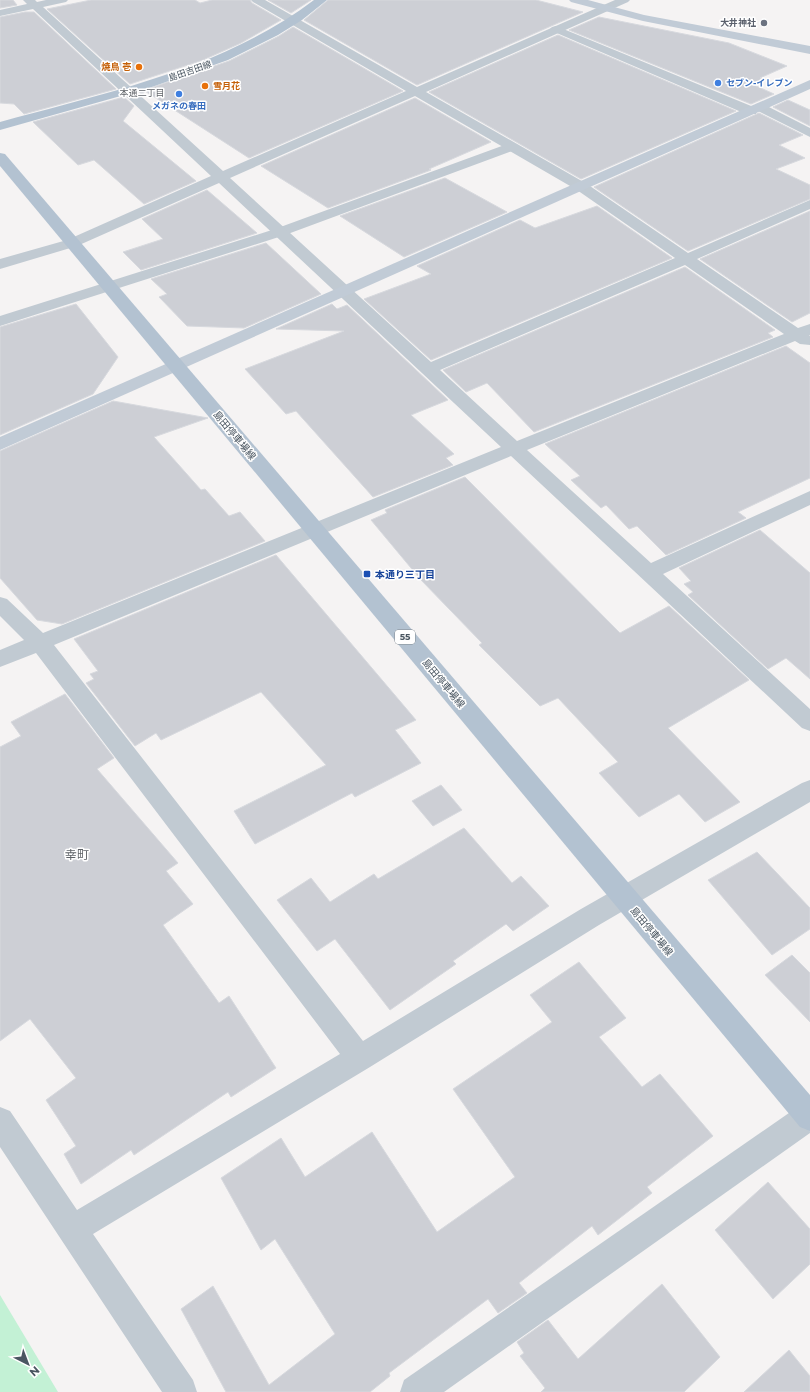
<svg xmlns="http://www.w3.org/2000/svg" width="810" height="1392" viewBox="0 0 810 1392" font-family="Montserrat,'Noto Sans JP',sans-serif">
	<rect width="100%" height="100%" fill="#f5f3f3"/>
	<path fill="#c3f1d5" d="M0,1295l58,97h-58z"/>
	<g fill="#cdcfd5" stroke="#d7d9de">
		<path d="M0,0h13l4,5 -17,3z"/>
		<path d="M91,0h104l5,3 12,-3h38l2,3 29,17 -40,23 -38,17 -73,24 -83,-75z"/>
		<path d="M268,0h43l-20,13z"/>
		<path d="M328,0h208l47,12 -166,73 -113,-65z"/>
		<path d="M25,12h9l82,77 -92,25 -10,-10 -14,-1v-86z"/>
		<path d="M599,17l130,26 58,23 -27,12 5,2 -11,5 20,9 -23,10 -182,-74z"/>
		<path d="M293,27l110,64 -154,67 -104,-67 -3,4 -3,-3 90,-31 50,-25z"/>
		<path d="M558,35l178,76 -155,68 -152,-87z"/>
		<path d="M124,97l10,9 -11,15 73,60 -52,23 -50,-44 -16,5 -45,-43z"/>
		<path d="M415,98l76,44 -62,27 2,1 -103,38 -67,-42z"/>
		<path d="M788,100l22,10v16l-37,-19z"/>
		<path d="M759,113l44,22 -24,10 26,13 -29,11 34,16v14l-122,52 -94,-64z"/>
		<path d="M445,178l62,34 -103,45 -64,-41z"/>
		<path d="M207,190l50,43 -116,37 -18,-18 40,-13 -21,-20z"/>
		<path d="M597,206l75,52 -241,102 -67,-61 67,-25 -14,-8 103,-46 15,8z"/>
		<path d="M810,211v102l-18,9 -92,-63z"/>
		<path d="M266,243l55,51 -77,34 -57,-2 -28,-29 8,-3 -16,-15z"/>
		<path d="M685,267l90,63 -7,3 5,4 -239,95 -47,-49 -21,9 -23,-22z"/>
		<path d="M76,304l42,53 -25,37 -93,41v-108z"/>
		<path d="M332,304l5,5 10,-4 101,95 -37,15 43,39 -8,4 7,7 -80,32 -77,-86 -10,3 -41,-45 99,-38 -68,-2z"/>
		<path d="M786,346l24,17v115l-72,34 8,6 -80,37 -29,-29 -8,3 -23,-24 -5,3 -30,-28 9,-4 -35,-32z"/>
		<path d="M113,401l95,17 -54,19 47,53 4,-1 24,27 11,-4 25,29 -203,83 -25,-4 -37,-42v-127z"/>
		<path d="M465,477l155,156 49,-27 80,74 -81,48 72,74 -35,20 -26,-28 -40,23 -40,-44 19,-11 -60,-64 -18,8 -61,-61 3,-2 -61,-63 -50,-60 16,-7 -2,-3z"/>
		<path d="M760,530l50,43v106l-24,-21 -18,11 -80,-74 5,-3 -9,-8 7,-3 -12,-13z"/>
		<path d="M276,555l140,165 -21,10 26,33 -66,34 -3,-4 -97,51 -21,-33 92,-46 -65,-73 -100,48 -5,-7 -21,13 -49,-63 8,-4 -4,-5 8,-3 -24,-32z"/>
		<path d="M65,694l49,64 -17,11 81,94 -12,8 27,33 -30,21 56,78 10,-7 47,72 -45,29 -3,-5 -94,63 -3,-5 -50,34 -17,-30 12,-8 -30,-46 30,-22 -46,-59 -30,22v-294l21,-11 -10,-14z"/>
		<path d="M441,785l21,25 -29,16 -21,-25z"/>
		<path d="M464,828l48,55 9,-7 28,30 -36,25 -7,-7 -53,37 3,3 -66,46 -55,-71 -18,12 -40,-51 34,-22 19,24 44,-28 4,5z"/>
		<path d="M757,852l53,56v21l-38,26 -64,-75z"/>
		<path d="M792,955l18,18v49l-45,-47z"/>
		<path d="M579,962l47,56 -27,19 43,50 18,-13 53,62 -66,51 5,6 -54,42 -6,-9 -73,57 8,10 -29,20 -10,-14 -99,74 1,3 -20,16h-144l-45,-83 32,-23 56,99 66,-51 -60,-95 -14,11 -40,-72 60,-40 24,39 67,-45 65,100 78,-55 -62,-88 99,-67 -22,-27z"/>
		<path d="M768,1182l42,47v35l-37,35 -58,-69z"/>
		<path d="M662,1284l58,73 -36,35h-143l4,-4 -25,-32 4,-3 -7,-11 31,-22 30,39z"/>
		<path d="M789,1350l21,26v16h-66z"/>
	</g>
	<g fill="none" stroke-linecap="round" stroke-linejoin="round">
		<g fill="#c1cad2" fill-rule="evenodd">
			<path d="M556,26l200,82 1,3 -1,3h-10l-194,-83 -2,-2 2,-2z"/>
			<path d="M510,143l5,1 2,3 -2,3 -230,85 -285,91v-10l275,-87z"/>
		</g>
		<g fill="#c1cad2" fill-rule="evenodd">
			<path d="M23,0h12l2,2 9,-2h22l-2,2 -23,5 180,164 183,-80 -153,-89 -2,-2h14l152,87 198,-87h15l-2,2 -202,90 161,92 101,69 122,-53v9l-113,50 101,69 12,-4v11h-1l1,1v9l-10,-1 -5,-3 -268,109 124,113 159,-72v14l-147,69 147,135v22l-8,-3 -291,-272 -457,189 309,396 218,-132 221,-126 8,-3v22l-211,123 -229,142 -277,167 100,146 4,12h-35l-162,-245v-40l10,4 67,99 263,-156 -304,-401 -36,14v-17l24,-10 -24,-24v-19l7,2 36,34 458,-186 -282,-264 -142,63 -77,23v-10l67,-19 144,-64 -178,-167 -33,7v-6l27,-6zM415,96l162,94 98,68 -244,104 -201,-184zM685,265l99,69 -267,107 -77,-71z"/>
			<path d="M761,103l49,25v9l-54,-27 -1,-3 1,-3z"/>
			<path d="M809,1102l1,31 -366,259h-44l4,-12 395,-274z"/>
		</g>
		<g fill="#c1cbd6" fill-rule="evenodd">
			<path d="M569,0h19l56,15 166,31v8l-167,-33 -72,-19z"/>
			<path d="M810,80v9l-810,361v-13z"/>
		</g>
		<g fill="#b3c2d1" fill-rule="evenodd">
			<path d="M314,0h13l-25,20 -24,15 -50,25 -79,28 -149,42v-8c108,-30 223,-53 314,-122z"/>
			<path d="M0,153l5,1 805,941v36l-10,-4 -800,-961z"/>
		</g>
	</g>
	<circle fill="#6b7280" stroke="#fff" stroke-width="1.5" cx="764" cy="23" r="4"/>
	<g fill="#e8710a" stroke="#fff" stroke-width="1.5">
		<circle cx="139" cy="67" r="4"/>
		<circle cx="205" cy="86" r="4"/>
	</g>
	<g fill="#3f7fe0" stroke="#fff" stroke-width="1.5">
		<circle cx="718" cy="83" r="4"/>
		<circle cx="179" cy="94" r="4"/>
	</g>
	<rect fill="#1a4fb4" stroke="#fff" stroke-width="1.5" x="363" y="570" width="8" height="8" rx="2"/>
	<g text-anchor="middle" stroke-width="3" stroke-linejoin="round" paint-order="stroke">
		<g font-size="9" font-weight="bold" fill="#5b616d" stroke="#fff" text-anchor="end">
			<text x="756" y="26">大井神社</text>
		</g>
		<g font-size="9" font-weight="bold" fill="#c56008" stroke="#fff" text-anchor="end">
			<text x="131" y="70">焼鳥 壱</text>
			<text x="213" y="89" text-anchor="start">雪月花</text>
		</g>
		<g font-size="9" fill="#4a5661" stroke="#fff">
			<text transform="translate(190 71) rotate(-19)" y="3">島田吉田線</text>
		</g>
		<g font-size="9" font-weight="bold" fill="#366cbe" stroke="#fff" text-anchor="start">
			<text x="726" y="86">セブン-イレブン</text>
			<text x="179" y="109" text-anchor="middle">メガネの春田</text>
		</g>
		<g font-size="9" fill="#5f6368" stroke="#fff">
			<text x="142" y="96">本通二丁目</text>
		</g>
		<rect fill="#fff" stroke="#808990" stroke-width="1" x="395" y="630" width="20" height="14" rx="3"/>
		<g font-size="9" font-weight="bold" fill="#4a5661">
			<text x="405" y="640">55</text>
		</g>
		<g font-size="10" fill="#4a5661" stroke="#fff">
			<text transform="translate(235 435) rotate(50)" y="4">島田停車場線</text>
			<text transform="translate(444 683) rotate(50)" y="4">島田停車場線</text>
			<text transform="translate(652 931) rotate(50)" y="4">島田停車場線</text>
		</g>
		<g font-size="10" font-weight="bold" fill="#164399" stroke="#fff" text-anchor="start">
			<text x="375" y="578">本通り三丁目</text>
		</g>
		<g font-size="12" fill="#5f6368" stroke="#fff">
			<text x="77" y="859">幸町</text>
		</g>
	</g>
	<g transform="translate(28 1364) rotate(138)" stroke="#ffffff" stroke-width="3" paint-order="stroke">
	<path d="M0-3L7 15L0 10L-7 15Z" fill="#4a5661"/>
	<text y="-6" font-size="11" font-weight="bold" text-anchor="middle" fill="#4a5661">N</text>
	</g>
</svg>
